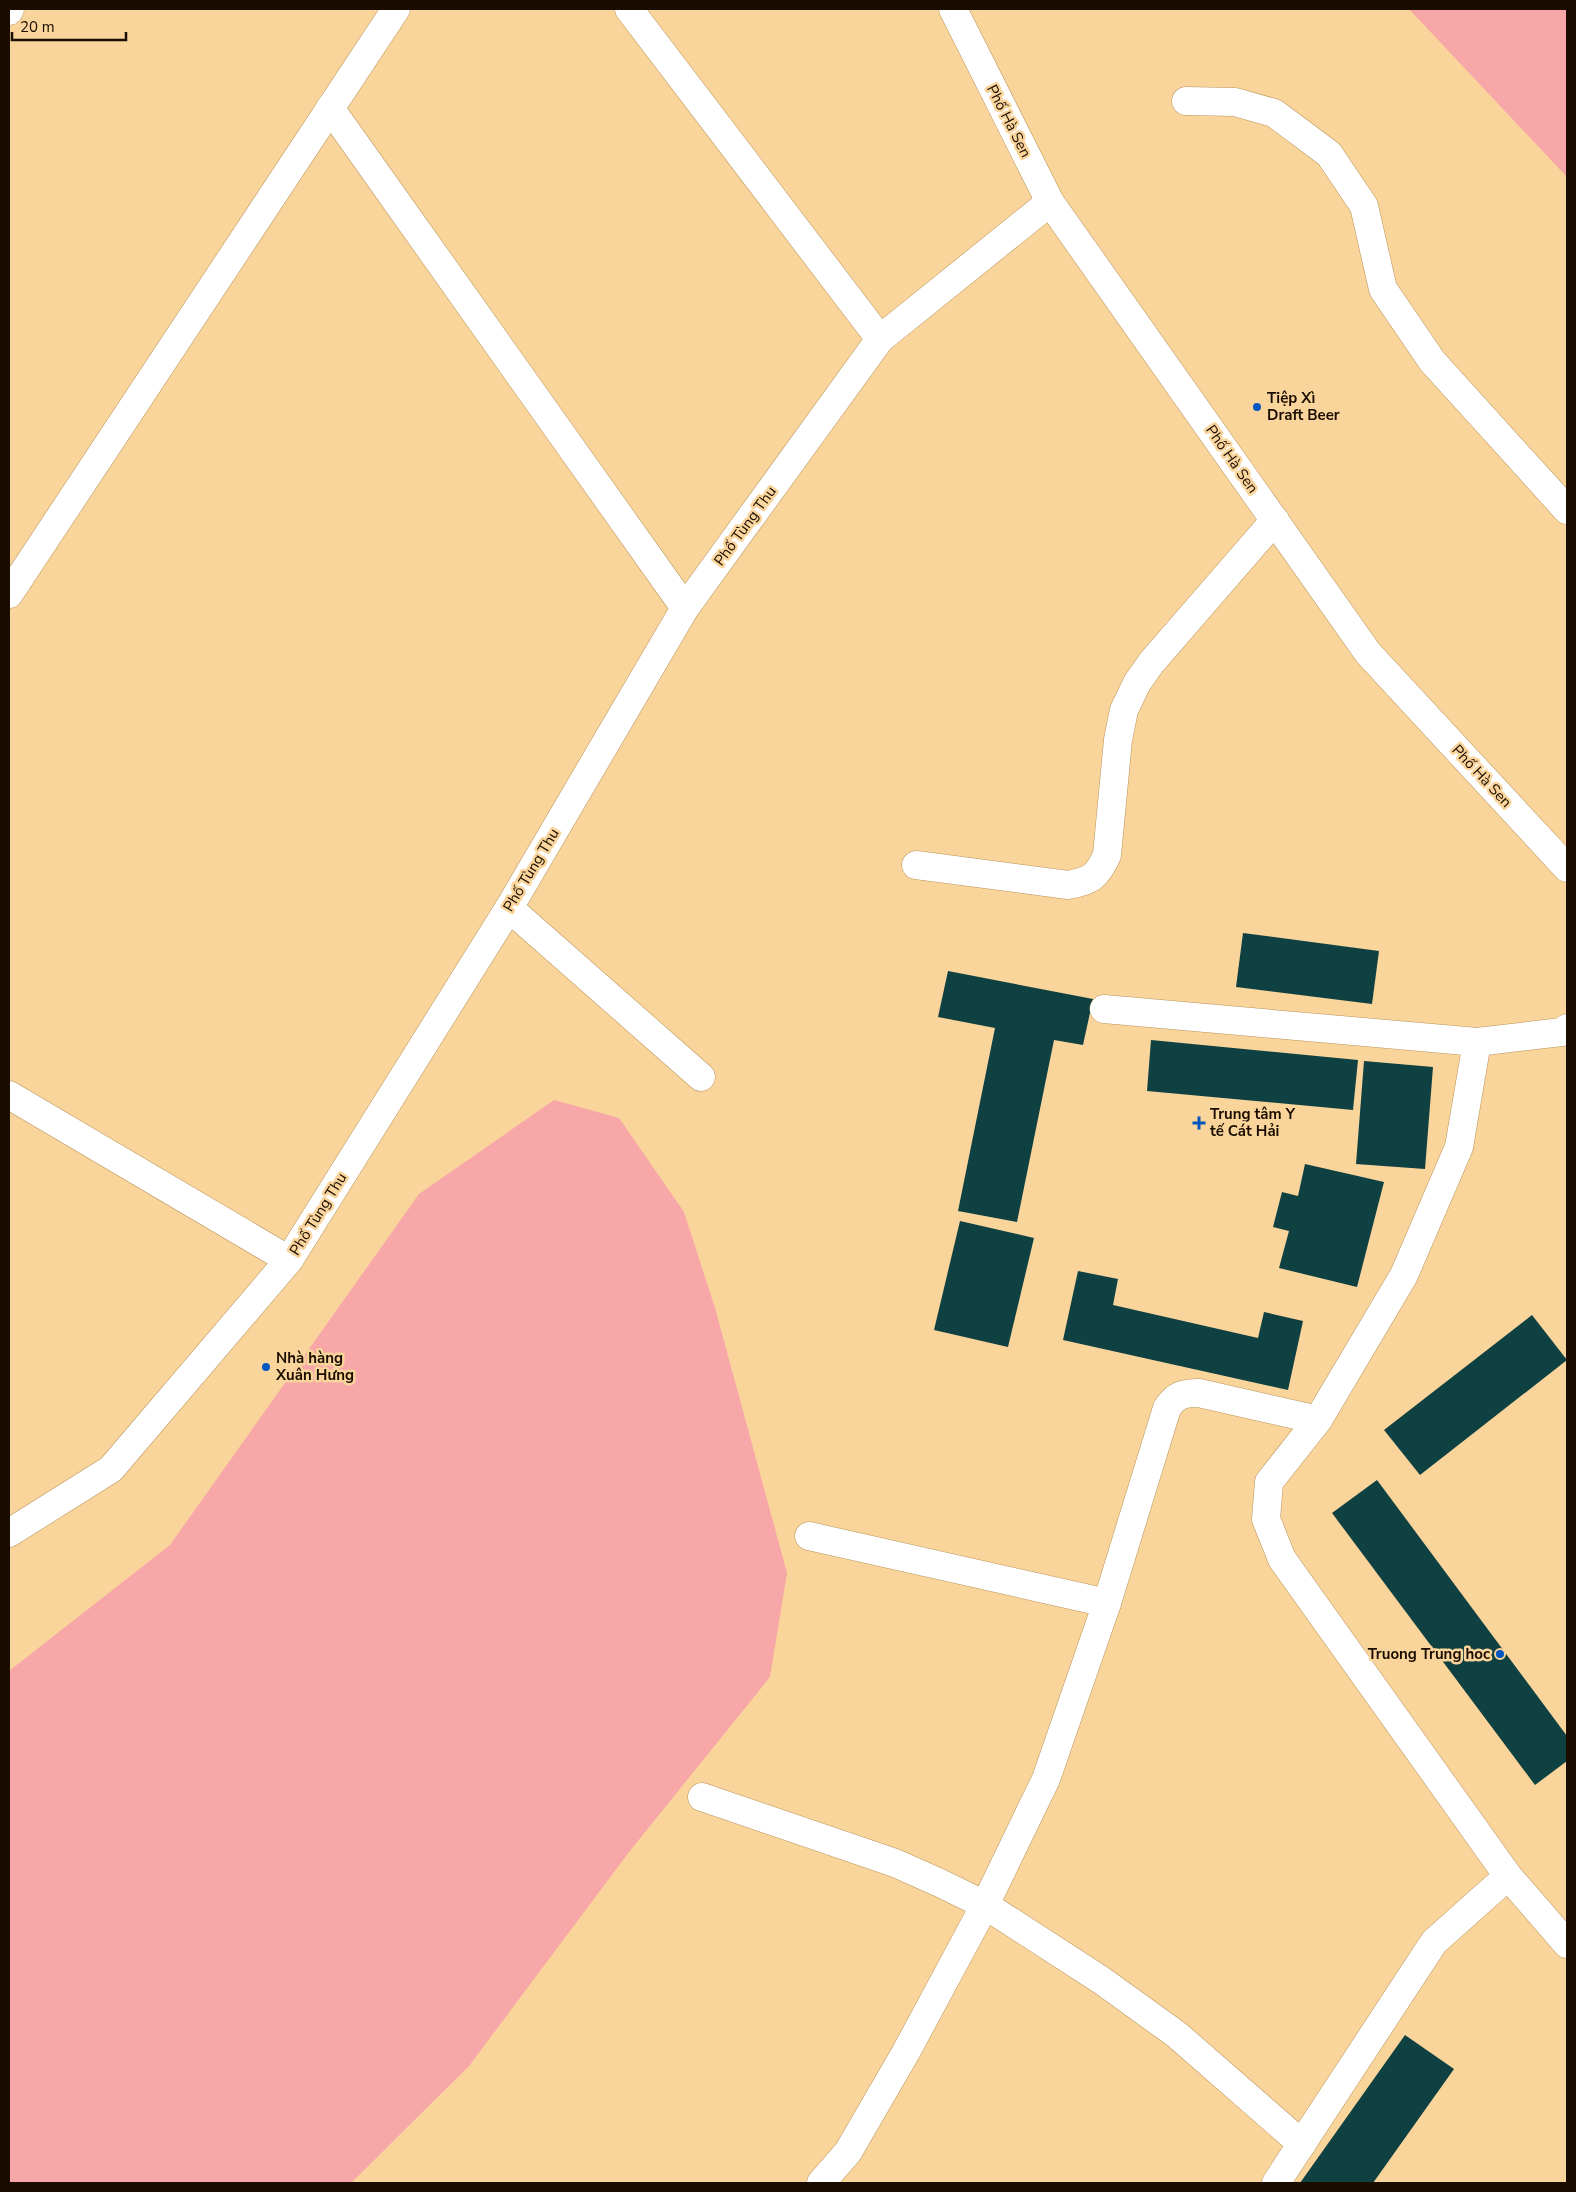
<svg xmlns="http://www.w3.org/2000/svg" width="1576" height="2192" viewBox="0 0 1576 2192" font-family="'Nunito Sans',sans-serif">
	<rect width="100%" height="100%" fill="#f9d49b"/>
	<g fill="#f7a7a8">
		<path d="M1409,9h158v168z"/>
		<path d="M554,1100l65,18 65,94 31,96 72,265 -17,104 -141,175 -160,214 -118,117h-342v-512l161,-126 249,-351z"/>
	</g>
	<g fill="#0f4042">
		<path d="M1243,933l136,18 -7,53 -136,-17z"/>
		<path d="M948,971l145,28 -10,46 -29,-5 -37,182 -59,-11 37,-183 -57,-11z"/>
		<path d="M1151,1040l207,20 -5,50 -206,-19z"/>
		<path d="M1364,1061l69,6 -8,102 -69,-5z"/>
		<path d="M1305,1164l79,18 -27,105 -78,-19 10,-37 -16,-4 9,-35 16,4z"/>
		<path d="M960,1221l74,17 -26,109 -74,-17z"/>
		<path d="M1078,1271l40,8 -5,26 145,33 6,-26 39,9 -15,69 -225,-50z"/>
		<path d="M1532,1315l35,45 -147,115 -36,-45z"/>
		<path d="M1377,1480l190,256v25l-32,24 -203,-272z"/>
		<path d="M1405,2035l49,34 -81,114h-73z"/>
	</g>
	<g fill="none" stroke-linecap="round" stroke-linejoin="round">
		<g stroke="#b8955d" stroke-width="29">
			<g id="minor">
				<path d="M629,9l251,330"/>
				<path d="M9,11l1,-2"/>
				<path d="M1186,101l49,1 39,11 55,41 35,52 19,83 49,72 135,149"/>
				<path d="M330,108l355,500"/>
				<path d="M9,594l387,-585"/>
				<path d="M916,865l152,20c23,-4 29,-8 39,-30l11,-115 6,-30 13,-27 14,-20 124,-143"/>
				<path d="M509,908l192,169"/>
				<path d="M1104,1009l373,33 85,-10 5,-4"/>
				<path d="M9,1095l280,165"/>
				<path d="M1318,1420l-49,62 -3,37 16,40 226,317 59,68"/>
				<path d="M809,1536l298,67"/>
				<path d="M702,1797l193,66 45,20 45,22 116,75 75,54 126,110"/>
				<path d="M821,2183l27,-31 58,-100 79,-147 61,-126 61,-176 60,-195c9,-13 16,-15 32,-15l119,27 86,-145 55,-128 18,-105"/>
				<path d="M1276,2183l158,-241 74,-66"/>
			</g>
		</g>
		<g stroke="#b8955d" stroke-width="29">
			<g id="major">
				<path d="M953,9l97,193 318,451 199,215"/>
				<path d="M9,1533l102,-64 178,-209 220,-352 176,-300 195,-269 170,-137"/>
			</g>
		</g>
		<use href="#minor" stroke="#fff" stroke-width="28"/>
		<use href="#major" stroke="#fff" stroke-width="28"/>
	</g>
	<g fill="#0256c0" stroke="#f9d49b" stroke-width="2">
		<circle cx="1257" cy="407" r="5"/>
		<path d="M1196.5 1115.5h5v5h5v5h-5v5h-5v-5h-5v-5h5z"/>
		<circle cx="266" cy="1367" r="5"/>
		<circle cx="1500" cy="1654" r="5"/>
	</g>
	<g text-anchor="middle" stroke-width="5" stroke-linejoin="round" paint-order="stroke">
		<g font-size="15" fill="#1a0d00" stroke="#f9d49b">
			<text transform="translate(1009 121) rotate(63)" y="5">Phố Hà Sen</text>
			<text transform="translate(1232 459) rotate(55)" y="5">Phố Hà Sen</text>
			<text transform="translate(745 526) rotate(-54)" y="5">Phố Tùng Thu</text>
			<text transform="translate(1482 776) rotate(47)" y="5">Phố Hà Sen</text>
			<text transform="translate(531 870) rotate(-59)" y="5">Phố Tùng Thu</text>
			<text transform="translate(318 1214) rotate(-58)" y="5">Phố Tùng Thu</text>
		</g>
		<g font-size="15" font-weight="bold" fill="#1a0d00" stroke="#f9d49b" text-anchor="start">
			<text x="1267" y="403">Tiệp Xì<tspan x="1267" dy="17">Draft Beer</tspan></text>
			<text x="1210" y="1119">Trung tâm Y<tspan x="1210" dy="17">tế Cát Hải</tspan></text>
			<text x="276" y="1363">Nhà hàng<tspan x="276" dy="17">Xuân Hưng</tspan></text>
			<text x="1490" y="1659" text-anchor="end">Truong Trung hoc</text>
		</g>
	</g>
	<rect width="1576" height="2192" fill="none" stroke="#1a0d00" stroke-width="20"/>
	<path d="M12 32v8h114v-8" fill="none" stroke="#1a0d00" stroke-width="2.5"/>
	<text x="20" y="32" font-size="15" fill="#1a0d00" stroke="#f9d49b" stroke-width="4" paint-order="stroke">20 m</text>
</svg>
